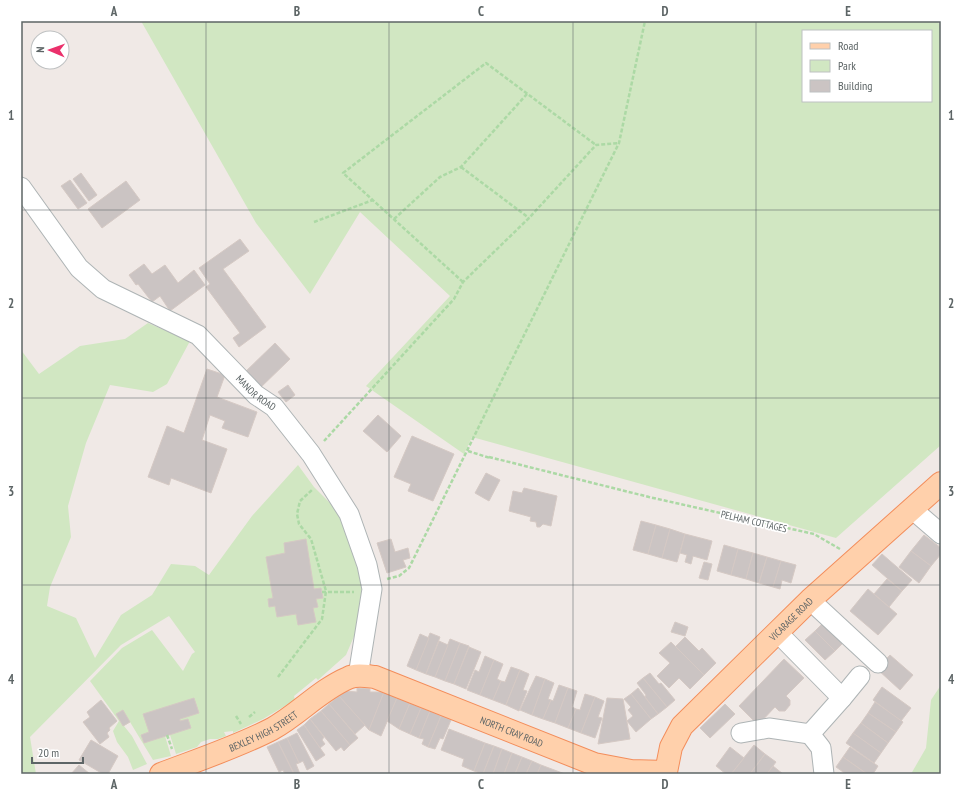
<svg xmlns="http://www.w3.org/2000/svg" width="962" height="795" viewBox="0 0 962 795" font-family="'PT Sans Narrow',sans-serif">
	<rect width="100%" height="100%" fill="#f0e9e6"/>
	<g fill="#d1e7c2" fill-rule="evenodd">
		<path d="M141,21h795l5,4v420l-105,93 -364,-101 -8,17 -98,-68 84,-90 -90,-84 -50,82 -54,-71zM803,31h128v70h-128z"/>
		<path d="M148,323l42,18 -23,43 -14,8 -43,-7 -24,58 -18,63 3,31 -21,50 -3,19 29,12 19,40 26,-43 31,-20 19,-31 24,2 14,9 43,-59 46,-51 16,22 20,20 15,25 14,51 -8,51 -9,21 -28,25 -2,-2 -22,18 1,4 -32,19 -30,14v-2l-9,1 2,4 -8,3h-8l-9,3 -4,5 -21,7 -6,-19 -5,1 6,20 -18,4 -23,-38 -6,4 8,10 15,28 -14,6 -5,-13 -11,-15 -4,-11 6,-10 -29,-40 32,-33 30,-18 31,41 9,-17 3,-2 -26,-36 -48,29 -91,92 6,37h-15v-424l18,24 41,-28 45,-7z"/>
		<path d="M941,685v89h-30l15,-26 5,-48z"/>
	</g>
	<g fill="#cbc4c3" stroke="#d5c9c4">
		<path d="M81,173l16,22 -8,6 -16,-22z"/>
		<path d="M70,180l17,23 -9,6 -17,-23z"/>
		<path d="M126,181l14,19 -38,28 -14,-19z"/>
		<path d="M240,239l9,12 -26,18 43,58 -27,20 -6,-9 7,-5 -34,-46 4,-3 -11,-16z"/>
		<path d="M144,264l8,10 13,-9 13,18 16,-13 11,15 -35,26 -10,-15 -8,6 -14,-18 -2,1 -7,-10z"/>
		<path d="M275,343l15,16 -32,31 -15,-16z"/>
		<path d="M207,369l18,6 -8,22 40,15 -9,25 -26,-9 3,-7 -15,-6 -8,25 25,9 -16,44 -40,-15 -2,7 -21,-8 19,-51 17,7z"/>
		<path d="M288,385l7,10 -9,7 -8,-10z"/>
		<path d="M378,415l23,21 -14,16 -24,-21z"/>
		<path d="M412,436l42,18 -21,47 -25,-10 3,-7 -17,-7z"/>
		<path d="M486,473l14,7 -11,21 -14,-8z"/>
		<path d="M524,488l33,8 -6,30 -8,-2 -3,3h-3l-1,-5 -6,-1 1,-4 -22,-6 4,-20 9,2z"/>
		<path d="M641,521l15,4 -8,29 -15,-4z"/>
		<path d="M656,525l14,4 -8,29 -14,-4z"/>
		<path d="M670,529l15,5 -8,28 -15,-4z"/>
		<path d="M685,534l27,7 -5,19 -14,-4 -2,8 -6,-2 2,-7 -7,-2z"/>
		<path d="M924,535l17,13v6l-10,12 -20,-15z"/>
		<path d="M306,539l8,50 7,-1 2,10 -7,1 2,8 -5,1 3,14 -18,3 -2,-11 -19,3 -2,-11 -6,1 -1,-8 5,-1 -7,-41 19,-4 -1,-10z"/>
		<path d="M391,539l4,13 13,-4 2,10 -7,2 3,7 -19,6 -10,-30z"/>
		<path d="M724,545l14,4 -7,26 -14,-4z"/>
		<path d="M738,549l15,4 -7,26 -15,-4z"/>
		<path d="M911,551l20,15 -12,17 -20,-16z"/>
		<path d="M753,553l14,4 -8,26 -13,-4z"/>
		<path d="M882,554l30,26 -10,11 -30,-26z"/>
		<path d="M767,557l14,4 -8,26 -14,-4z"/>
		<path d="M781,561l15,4 -5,18 -9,-3 -2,9 -7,-2z"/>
		<path d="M704,562l8,2 -4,16 -9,-2z"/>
		<path d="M887,579l15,12 -13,16 -15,-13z"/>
		<path d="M868,589l29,25 -19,21 -28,-24z"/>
		<path d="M675,622l13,5 -3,9 -14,-4z"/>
		<path d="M824,622l20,20 -9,9 -20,-20z"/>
		<path d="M815,631l20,20 -10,9 -20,-20z"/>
		<path d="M430,633l10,4 -14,37 -10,-4z"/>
		<path d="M420,634l9,4 -13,32 -9,-4z"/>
		<path d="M685,637l14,14 3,-3 14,15 -12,12 -29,-28z"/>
		<path d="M450,639l10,4 -15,38 -10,-4z"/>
		<path d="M439,641l9,4 -13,32 -9,-3z"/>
		<path d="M671,642l33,33 -14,14 -11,-11 -10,10 -12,-12 13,-13 -11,-10z"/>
		<path d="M460,643l9,3 -15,38 -9,-3z"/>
		<path d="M469,647l12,5 -15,37 -12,-5z"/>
		<path d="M890,655l23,20 -13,15 -23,-21z"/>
		<path d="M485,656l9,4 -14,35 -13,-5 8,-20 4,2z"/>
		<path d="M784,659l20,19 -18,18 4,4v5l-5,6h-6l-4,-4 -17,18 -19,-19z"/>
		<path d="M494,660l9,4 -6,15 4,2 -8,19 -13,-5z"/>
		<path d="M511,667l9,3 -14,35 -13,-5 8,-19 4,1z"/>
		<path d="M520,670l9,4 -6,16 4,1 -8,20 -13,-6z"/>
		<path d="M650,673l9,11 2,-1 14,17 -8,7 -24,-29z"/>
		<path d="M536,676l9,3 -13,36 -12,-5z"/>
		<path d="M643,678l24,29 -9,7 -13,-17 1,-2 -9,-12z"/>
		<path d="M545,679l9,4 -6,16 3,1 -8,19 -11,-4z"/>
		<path d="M559,685l9,3 -13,35 -12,-4 8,-19 2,1z"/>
		<path d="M882,687l29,21 -10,13 -28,-21z"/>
		<path d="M357,688l13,1v3h14l-15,38 -30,-34 6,-5 12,1z"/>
		<path d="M568,688l9,3 -5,16 4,2 -8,19 -13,-5z"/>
		<path d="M638,688l20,26 -7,5 -20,-25z"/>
		<path d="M384,692l13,6 -16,38 -12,-6z"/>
		<path d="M585,694l10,3 -14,36 -13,-5 8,-19 4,1z"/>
		<path d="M631,694l20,25 -15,13 -9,-11 6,-5 -5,-6 3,-3 -7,-8z"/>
		<path d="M339,696l26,29 -10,9 -26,-30z"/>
		<path d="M595,697l9,4 -6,16 4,1 -7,20 -14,-5z"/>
		<path d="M194,698l5,15 -19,6v2l8,-2 3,9 -47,15 -3,-8 8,-3 -6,-18z"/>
		<path d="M397,698l13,5 -11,26 -12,-8z"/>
		<path d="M607,698l16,1 7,40 -32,5z"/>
		<path d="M101,700l16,21 -8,7 1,2 -3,3 2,4 -9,7 -17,-22 7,-5 -3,-5z"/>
		<path d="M875,702l28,20 -7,10 -28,-19z"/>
		<path d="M410,703l11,5 -11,26 -11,-5z"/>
		<path d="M329,704l29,34 -8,7 -29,-34z"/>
		<path d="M725,704l10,10 -25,24 -10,-10z"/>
		<path d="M421,708l9,3 -11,27 -9,-4z"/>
		<path d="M123,710l7,12 -7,4 -7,-12z"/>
		<path d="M321,711l29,34 -6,6 -3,-4 -5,4 -26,-32z"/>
		<path d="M430,711l11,5 -13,31 -6,-3 2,-5 -5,-1z"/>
		<path d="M868,713l28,19 -8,11 -27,-20z"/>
		<path d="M441,716l10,4 -8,19 -3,-1 -5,11 -7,-2z"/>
		<path d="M310,719l14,18 -2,3 3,4 -5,4 -16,-23z"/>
		<path d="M861,723l27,20 -7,10 -28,-20z"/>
		<path d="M304,725l21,30 -9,6 -19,-31z"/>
		<path d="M449,729l36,14 -11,28 -12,-5 2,-7 -23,-9z"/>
		<path d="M297,733l17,33 -7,4 -4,-9 -4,2 -12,-25z"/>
		<path d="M853,733l28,20 -7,10 -28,-20z"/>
		<path d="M287,738l12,25 -3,1 4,10h-6l-16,-32z"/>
		<path d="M91,740l27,16 -10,18h-5l-24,-14z"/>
		<path d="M278,742l16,32h-9l-2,-4 -4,2 -12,-25z"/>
		<path d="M485,743l9,3 -11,28 -9,-3z"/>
		<path d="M754,745l11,9 -15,20h-19z"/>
		<path d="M494,746l8,3 -9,25h-10z"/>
		<path d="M730,747l14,11 -13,16h-5l-10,-8z"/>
		<path d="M850,747l28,19 -5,8h-6l-24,-17z"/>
		<path d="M502,749l10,4 -8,21h-11z"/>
		<path d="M512,753l10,4 -7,17h-11z"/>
		<path d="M765,754l11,8 -9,12h-17z"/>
		<path d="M522,757l10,4 -6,13h-11z"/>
		<path d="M843,757l24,17h-21l-10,-7z"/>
		<path d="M532,761l9,4 -4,9h-11z"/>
		<path d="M79,765l11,9h-19z"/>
		<path d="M541,765l24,9h-28z"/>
		<path d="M773,766l10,8h-16z"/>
	</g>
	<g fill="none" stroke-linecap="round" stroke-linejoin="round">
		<g stroke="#aeb4b5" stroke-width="21">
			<g id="minor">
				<path id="s1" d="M21,187l58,81 24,21 95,46 58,60 18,12 37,47 38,60 18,51 5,24 -14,87"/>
				<path d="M912,509l29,25"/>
				<path d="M810,600l68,63"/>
				<path d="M842,698l18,-22"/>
				<path d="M741,733l28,-5 41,6 32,-36 -65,-66"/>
				<path d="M810,734l11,14 3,26"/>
			</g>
		</g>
		<g stroke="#f38d5b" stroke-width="24">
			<g id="major">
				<path id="s2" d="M666,772l5,-25 11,-21 128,-126 131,-117"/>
				<path id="s3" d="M161,774c37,-14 76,-27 111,-45 27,-15 48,-39 76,-51 8,-4 18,-2 27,-1l219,87 37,7 35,1"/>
			</g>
		</g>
		<g stroke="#acd9a5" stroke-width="2.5" stroke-dasharray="4 2" stroke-linecap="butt">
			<path d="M461,167l68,51"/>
			<path d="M394,219l46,-42 21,-10 66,-73"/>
			<path d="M314,222l59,-22"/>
			<path d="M463,282l-120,-109 143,-110 110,82"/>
			<path d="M324,441l130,-142 9,-17 66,-64 67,-73 23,-2"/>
			<path d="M468,451l22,7"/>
			<path d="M489,457l160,40 165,37 26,15"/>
			<path d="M387,579l12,-3 10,-8 210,-425 26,-122"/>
			<path d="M322,592h32"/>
			<path d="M278,677l44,-58 4,-28 -15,-52 -12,-15 -2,-10 3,-13 13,-12"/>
			<path d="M236,716l5,8"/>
			<path d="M249,717l6,-5"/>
			<path d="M167,735l5,14"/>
		</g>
		<use href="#minor" stroke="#fff" stroke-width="19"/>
		<use href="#major" stroke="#ffd0ab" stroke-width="22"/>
	</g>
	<path fill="none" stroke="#5d6566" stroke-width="1" stroke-opacity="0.55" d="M206,21v753M389,21v753M573,21v753M756,21v753M21,210h920M21,398h920M21,585h920"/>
	<g text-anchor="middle" stroke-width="3.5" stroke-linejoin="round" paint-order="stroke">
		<g font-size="10" fill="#5d6566" stroke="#fff">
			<text dy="4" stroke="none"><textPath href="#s1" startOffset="319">MANOR ROAD</textPath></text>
			<text transform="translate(754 521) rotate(13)" y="4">PELHAM COTTAGES</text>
			<text dy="4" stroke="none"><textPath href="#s2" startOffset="202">VICARAGE ROAD</textPath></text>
			<text dy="4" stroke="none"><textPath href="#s3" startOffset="111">BEXLEY HIGH STREET</textPath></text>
			<text dy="4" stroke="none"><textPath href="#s3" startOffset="386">NORTH CRAY ROAD</textPath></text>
		</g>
	</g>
	<rect width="962" height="795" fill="none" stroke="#ffffff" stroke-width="44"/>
	<rect x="802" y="30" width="130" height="72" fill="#ffffff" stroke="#bec1c2"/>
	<rect x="810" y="43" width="20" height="6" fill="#ffd0ab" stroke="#bec1c2"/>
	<text x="838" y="50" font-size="12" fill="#5d6566">Road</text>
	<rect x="810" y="60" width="20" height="12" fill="#d1e7c2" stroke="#bec1c2"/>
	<text x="838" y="70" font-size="12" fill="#5d6566">Park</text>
	<rect x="810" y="80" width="20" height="12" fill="#cbc4c3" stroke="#bec1c2"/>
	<text x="838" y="90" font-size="12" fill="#5d6566">Building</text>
	<g transform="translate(50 50) rotate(272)"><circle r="19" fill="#ffffff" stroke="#bec1c2"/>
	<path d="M0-3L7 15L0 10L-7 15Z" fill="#eb306b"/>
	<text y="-6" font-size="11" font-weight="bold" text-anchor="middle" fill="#5d6566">N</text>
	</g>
	<path d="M32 757v6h51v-6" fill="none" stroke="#5d6566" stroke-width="2"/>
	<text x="38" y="757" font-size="12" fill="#5d6566" stroke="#ffffff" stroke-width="3" paint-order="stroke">20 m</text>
	<rect x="22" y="22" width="918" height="751" fill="none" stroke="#5d6566" stroke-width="1.5"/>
	<g font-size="13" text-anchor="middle" font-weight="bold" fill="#5d6566">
		<text x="114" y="16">A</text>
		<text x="297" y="16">B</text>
		<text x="481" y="16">C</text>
		<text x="665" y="16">D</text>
		<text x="848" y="16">E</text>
		<text x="11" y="120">1</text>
		<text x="951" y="120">1</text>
		<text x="11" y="308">2</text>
		<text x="951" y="308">2</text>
		<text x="11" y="496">3</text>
		<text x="951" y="496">3</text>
		<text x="11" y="684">4</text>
		<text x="951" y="684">4</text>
		<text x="114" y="789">A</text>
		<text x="297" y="789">B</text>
		<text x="481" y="789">C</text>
		<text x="665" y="789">D</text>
		<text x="848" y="789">E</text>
	</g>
</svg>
